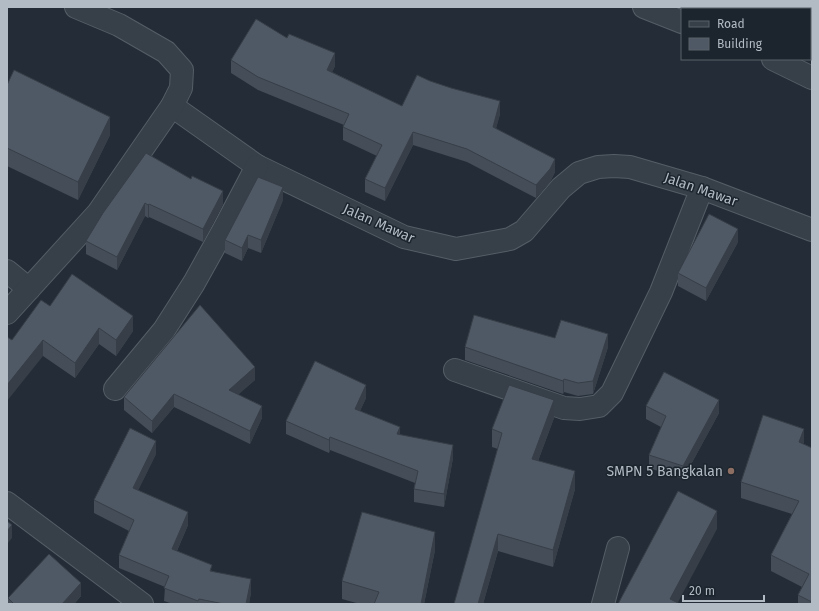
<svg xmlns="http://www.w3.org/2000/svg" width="819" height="611" viewBox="0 0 819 611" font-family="'Fira Sans',sans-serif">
	<rect width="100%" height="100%" fill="#242d37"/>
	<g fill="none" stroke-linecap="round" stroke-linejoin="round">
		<g stroke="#555d66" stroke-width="24">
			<g id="minor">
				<path d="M644,7l38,15"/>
				<path d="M773,59l39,19"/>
				<path d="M172,106l85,60 147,71 52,12 54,-10 14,-8 37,-43 18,-15 19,-6 16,-1 16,1 72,21 110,42"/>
				<path d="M7,271l22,18"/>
				<path d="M7,313l91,-100 74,-107 9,-18 1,-18 -16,-18 -47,-27 -43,-18"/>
				<path d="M455,370l109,38 16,1 19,-3 13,-13 49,-101 41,-104"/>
				<path d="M115,389l49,-59 30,-47 30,-54 33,-63"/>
				<path d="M7,503l135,101"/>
				<path d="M603,604l15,-56"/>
			</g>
		</g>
		<use href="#minor" stroke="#373f48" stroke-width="22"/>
	</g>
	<g fill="#444d58">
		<path d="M231,60l104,6 -3,6 70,34 28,-25 70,33 -4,14 59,44 -5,10 -14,16 -69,-36 -54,-17 -28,56 -20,-9v-13l12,-23 -34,-16v-13l1,-2 -86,-35 -27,-17z"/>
		<path d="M7,85l103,50 -32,65 -71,-34z"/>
		<path d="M146,153l77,51 -20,38 -54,-25 -1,1 -3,-2 -28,54 -31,-16v-13z"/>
		<path d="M283,200l-22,53 -13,-5 -6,13 -17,-8v-13z"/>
		<path d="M738,242l-32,59 -28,-15v-13z"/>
		<path d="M50,306l83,25 -17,25 -17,-12 -24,34 -32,-22 -31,-16z"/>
		<path d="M555,338l53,9 -15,47 -15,2 -14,-4 -1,2 -98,-34v-13z"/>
		<path d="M255,380l-17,14 24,24 -12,26 -76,-37 -22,26 -28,-23v-13z"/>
		<path d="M366,398l-6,13 40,24 53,23 -9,49 -30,-5v-13l1,-6 -85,-33 -1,3 -43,-19v-13z"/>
		<path d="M646,406l73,7 -36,66 -34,-11v-13l12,-28 -15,-8z"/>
		<path d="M554,418l-16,43 37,28 -22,78 -55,-16 -15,53h-29l44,-155 -6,-2v-18z"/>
		<path d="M804,444l8,4v156h-14v-9l4,-8 -31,-16v-16l21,-41 -51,-16v-16z"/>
		<path d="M156,454l-18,36 50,35 -11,26 35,20 39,21 -2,12h-76l-9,-3 1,-14 -46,-19v-13l10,-24 -35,-18v-13z"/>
		<path d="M435,550l-11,54h-64l-18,-5v-18z"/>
		<path d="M81,596l-7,8h-66v-6z"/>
	</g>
	<g fill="#373e47">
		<path d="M335,53v13l-8,17v-13z"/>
		<path d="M500,101v13l-7,26v-13z"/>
		<path d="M110,117v18l-32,65v-18z"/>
		<path d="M413,132v13l-28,56v-13z"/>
		<path d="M555,159v13l-5,10 -14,16v-13z"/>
		<path d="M283,187v13l-22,53v-13z"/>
		<path d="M223,191v13l-20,38v-13z"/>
		<path d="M145,203v13l-28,54v-13z"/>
		<path d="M149,204v13l-1,1v-13z"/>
		<path d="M738,229v13l-32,59v-13z"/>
		<path d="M248,235v13l-6,13v-13z"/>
		<path d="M133,316v15l-17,25v-16z"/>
		<path d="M99,328v16l-24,34v-15z"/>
		<path d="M608,334v13l-15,47v-13z"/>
		<path d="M43,340v16l-36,45v-16z"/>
		<path d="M255,367v13l-26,23v-13z"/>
		<path d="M564,379v13l-1,2v-13z"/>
		<path d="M366,385v13l-11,24v-13z"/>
		<path d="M174,394v13l-22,26v-12z"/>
		<path d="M554,400v18l-22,59v-18z"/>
		<path d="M719,400v13l-36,66v-13z"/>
		<path d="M262,406v12l-12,26v-13z"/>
		<path d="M400,427v13l-3,-6z"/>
		<path d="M804,429v15l-5,-2z"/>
		<path d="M330,437v13l-1,3v-13z"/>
		<path d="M156,441v13l-23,47v-13z"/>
		<path d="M453,445v13l-9,49v-13z"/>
		<path d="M575,471v18l-22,78v-17z"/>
		<path d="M717,511v18l-40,75 -7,-5z"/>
		<path d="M188,512v13l-16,37v-13z"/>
		<path d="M12,525v13l-5,6v-13z"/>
		<path d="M435,532v18l-11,54h-3z"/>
		<path d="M498,534v17l-15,53h-5z"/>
		<path d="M251,579v13l-2,12h-3z"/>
		<path d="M81,583v13l-7,8h-12z"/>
	</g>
	<g fill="#4f5966" stroke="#373e47">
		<path d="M256,19l31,19 2,-4 46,19 -8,17 75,36 15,-31 13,6 21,7 49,13 -7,26 62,32 -5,10 -14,16 -69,-36 -54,-17 -28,56 -20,-9 17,-34 -39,-18 6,-13 -91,-37 -27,-17z"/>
		<path d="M14,70l96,47 -32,65 -71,-34v-63z"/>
		<path d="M146,153l45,26 1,-3 31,15 -20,38 -54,-25 -1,1 -3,-2 -28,54 -31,-16 17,-28z"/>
		<path d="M258,177l25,10 -22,53 -13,-5 -6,13 -17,-8z"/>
		<path d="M709,214l29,15 -32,59 -28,-15z"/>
		<path d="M72,274l61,42 -17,24 -17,-12 -24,35 -32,-23 -36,45v-48l5,3 29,-40 9,6z"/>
		<path d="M200,305l55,62 -26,23 33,16 -12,25 -76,-37 -22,27 -28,-24z"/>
		<path d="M474,315l81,23 6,-18 47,14 -15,47 -15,2 -14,-4 -1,2 -98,-34z"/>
		<path d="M315,361l51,24 -11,24 45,18 -3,7 56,11 -9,49 -30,-5 4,-18 -88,-34 -1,3 -43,-19z"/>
		<path d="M664,372l55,28 -36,66 -34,-11 17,-39 -20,-10z"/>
		<path d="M509,385l45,15 -22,59 43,12 -22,79 -55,-16 -20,70h-24l48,-171 -10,-4z"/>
		<path d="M763,415l41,14 -5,13 13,6v154l-14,-7 11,-21 -38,-19 28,-54 -58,-19z"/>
		<path d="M130,428l26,13 -23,47 55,24 -16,37 40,16 -2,6 41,8 -5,25h-22l-25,-5 -1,2 -34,-13 5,-12 -50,-21 15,-35 -40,-20z"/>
		<path d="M678,491l39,20 -47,88 10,5h-62z"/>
		<path d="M362,512l73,20 -14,72h-47l5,-12 -37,-11z"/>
		<path d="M7,521l5,4 -5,6z"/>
		<path d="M49,554l32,29 -19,21h-48l-6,-6z"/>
	</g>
	<circle fill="#8d6e63" stroke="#1c242d" stroke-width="1.5" cx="731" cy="471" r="4"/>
	<g text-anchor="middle" stroke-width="3" stroke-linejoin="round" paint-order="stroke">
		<g font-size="14" fill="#b2bac4" stroke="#1c242d">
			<text transform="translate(701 189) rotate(19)" y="5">Jalan Mawar</text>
			<text transform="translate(379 223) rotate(24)" y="5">Jalan Mawar</text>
		</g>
		<g font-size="14" fill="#b2bac4" stroke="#1c242d" text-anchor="end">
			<text x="723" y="476">SMPN 5 Bangkalan</text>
		</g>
	</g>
	<rect width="819" height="611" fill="none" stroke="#b2bac4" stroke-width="16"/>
	<rect x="681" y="8" width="130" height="52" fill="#1c242d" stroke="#586069"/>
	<rect x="689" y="21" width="20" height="6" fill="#373f48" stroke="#586069"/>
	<text x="717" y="28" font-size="12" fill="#b2bac4">Road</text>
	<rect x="689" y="38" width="20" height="12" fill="#4f5966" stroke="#586069"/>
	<text x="717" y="48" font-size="12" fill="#b2bac4">Building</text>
	<path d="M683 595v6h81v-6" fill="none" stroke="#b2bac4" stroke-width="2"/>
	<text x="689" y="595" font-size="12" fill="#b2bac4" stroke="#1c242d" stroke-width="3" paint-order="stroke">20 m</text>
</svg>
